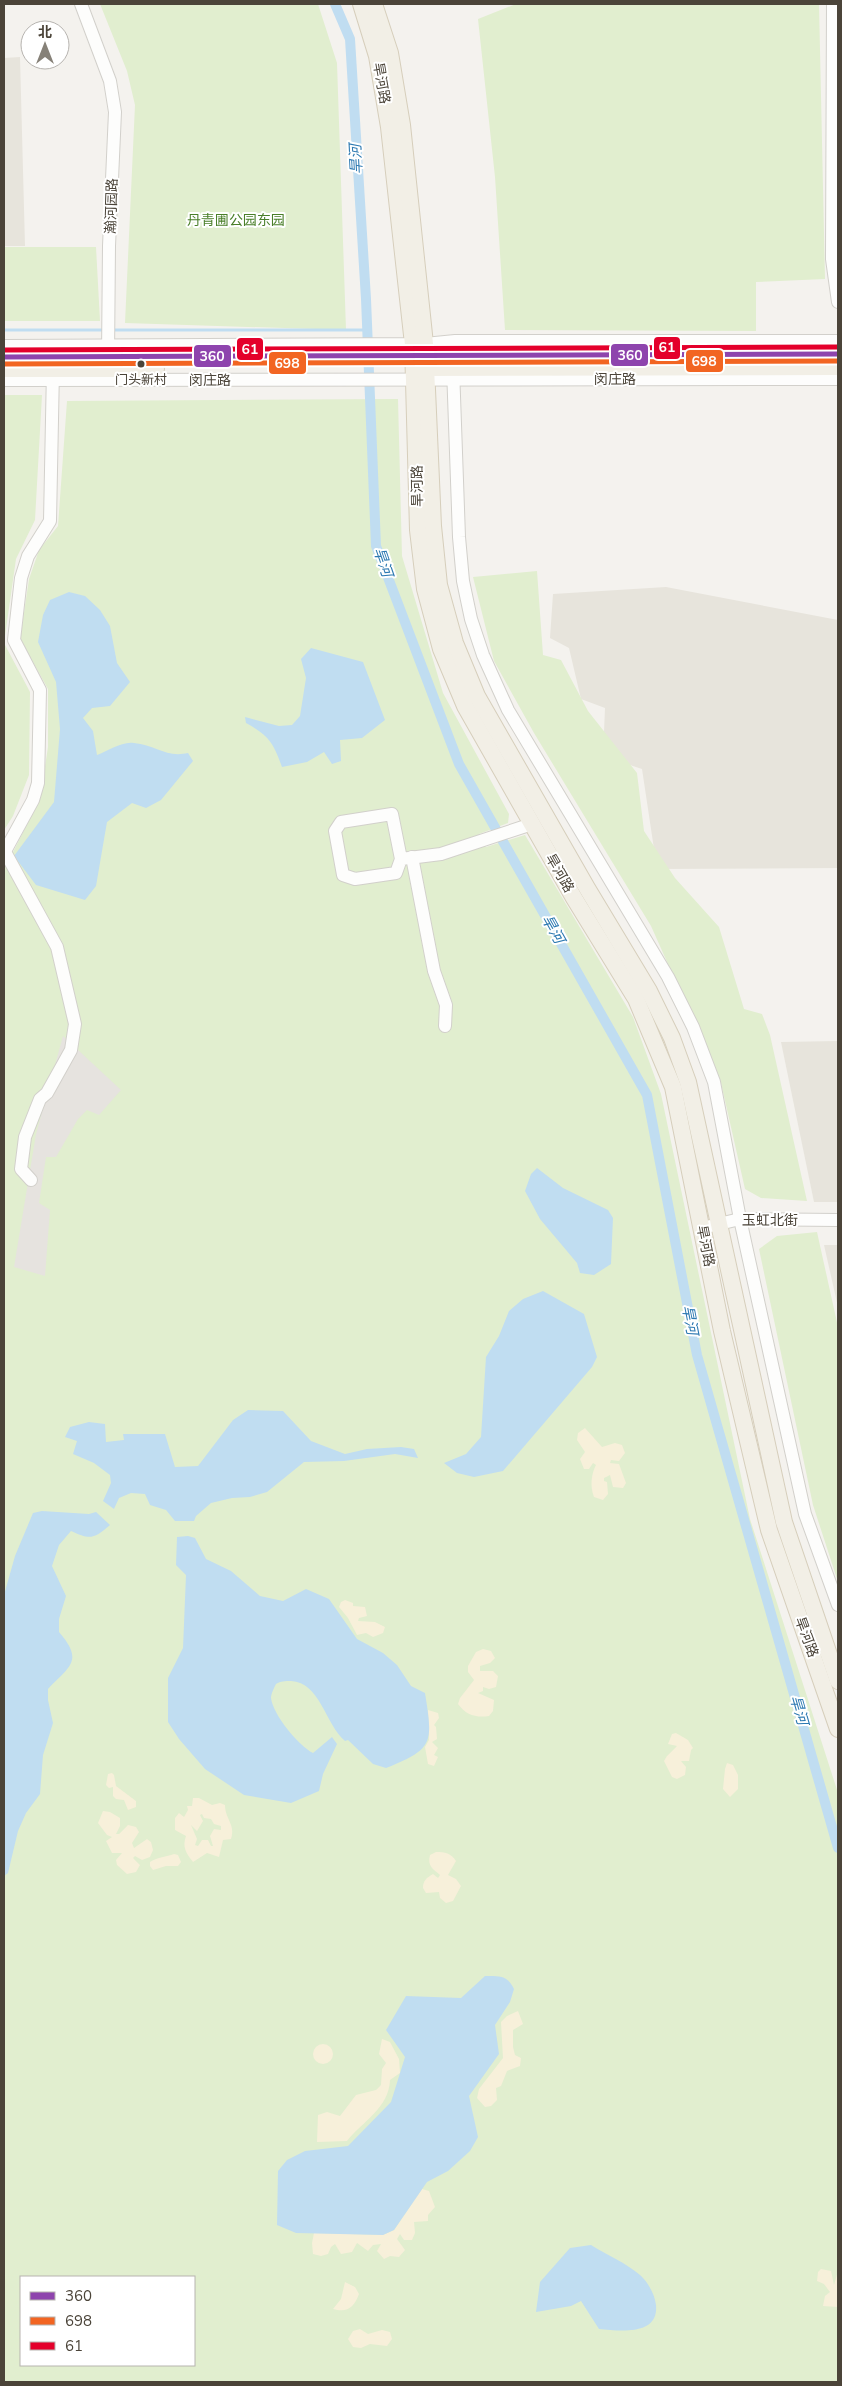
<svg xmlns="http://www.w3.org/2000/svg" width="842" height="2386" viewBox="0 0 842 2386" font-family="'Nunito Sans','Noto Sans SC',sans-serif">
	<rect width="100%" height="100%" fill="#f4f2ee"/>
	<g fill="#e7e4dc">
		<path d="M20,57l5,189h-21v-188z"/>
		<path d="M666,587l172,33v248l-181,1 -15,-100 -39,-13 2,-48 -24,-9 -12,-51 -19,-10 3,-44z"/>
		<path d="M838,1041v161h-24l-33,-160z"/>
		<path d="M824,1245h14v62z"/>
	</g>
	<g fill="#e1eecf" fill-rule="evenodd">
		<path d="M100,4h218l19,59 9,267 -221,-7 10,-218 -8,-34z"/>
		<path d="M516,4h303l6,275 -69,3v49l-251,-1 -10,-153 -17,-158z"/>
		<path d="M4,247h92l4,74h-96z"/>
		<path d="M4,395h38l-7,125 -19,39 -12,84 26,49 -1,83 -16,41 -9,14z"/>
		<path d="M398,399l4,157 41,137 66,121 -1,9 -29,11 7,13 39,-12 108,182 28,77 89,425 88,274v589h-834v-1523l8,-5 28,-55 8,-52v-58l-28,-50 9,-60 10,-29 19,-24 9,-125zM21,2277h173v88h-173z"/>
		<path d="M537,571l6,84 18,5 27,51 49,62 7,58 31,47 44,49 25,82 18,5 8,21 37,166 -46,-3 -16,-9 -24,-106 -70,-157 -117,-193 -40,-72 -21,-84z"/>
		<path d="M817,1232l21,95v255l-25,-77 -54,-256 18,-13z"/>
	</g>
	<g fill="#f7f0da" fill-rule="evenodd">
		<path d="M585,1428l17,19 13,-4 7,2 3,8 -6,8 -8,-1 -1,3 9,1 7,19 -3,5 -10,-1 -3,-12 -6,3v3l3,1 1,12 -5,6 -9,-3c-4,-10 -3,-23 2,-32l-3,-2 -4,6h-5l-4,-10 5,-7 -8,-12 1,-7z"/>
		<path d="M345,1600l8,3v3l12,1 2,9 -8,2 -1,3 17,1 10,5 -2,6 -10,4 -7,-4 -9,2 -9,-17 -9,-11 2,-5z"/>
		<path d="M483,1649l8,2 4,7 -5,5 -10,3v5h13l5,5 -2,11 -7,2 -6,-2v4l-5,2 16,7 -1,11 -4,5c-13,2 -23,-1 -31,-12l2,-6 14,-18 -6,-8v-6l8,-14z"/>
		<path d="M428,1710l10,3 1,5 -5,7 2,2 1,12 -5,3 6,6 -4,7 4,2 -4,9 -6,-2 -3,-17 4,-7z"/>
		<path d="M676,1733l12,7 5,8 -2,2 -2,11h-8l5,6 -1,8 -8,4 -5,-2 -8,-16 3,-5 10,-10 -9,-2 4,-10z"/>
		<path d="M727,1763l6,2 5,10v14l-8,8 -7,-8 2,-20z"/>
		<path d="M112,1773l2,2 2,11 20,15v6l-8,3 -4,-10 -8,-1 -3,-3v-9l-4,1 -3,-3 2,-11z"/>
		<path d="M193,1798h6l13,7 8,-2 5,2c0,14 11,20 6,34l-8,1 -4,17 -12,-4 -14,9c-7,-9 -11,-15 -7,-26l-11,-6v-12l4,-5 5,4 4,-7 -1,-4h5zM202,1814l2,4 7,1 3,5 7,2v4l-7,-1 -4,7 3,10h-2l-3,-6h-6l-4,6 -3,-1 2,-6 -6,-14 6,6 6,-10 -3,-6z"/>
		<path d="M103,1811l7,1 10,6v8l-4,8h3l9,-9 8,2 3,5 -7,11 2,5 13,-9 4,3 2,8 -3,7 -8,3 -7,-4 -2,2 7,7 -4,7 -9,2 -10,-9 -1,-5 6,-7h-10l-6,-12 6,-4 -5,-2 -9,-12z"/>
		<path d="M436,1852c9,0 15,1 20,9l-8,14 8,4 5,7 -8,15 -7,2 -6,-5 -1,-6 -13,1 -3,-5c0,-7 3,-10 10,-14l5,4 2,-3c-7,-6 -13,-9 -10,-20z"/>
		<path d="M174,1854l4,1 3,7 -3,4h-12l-13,4 -3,-4v-4c8,-5 16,-5 24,-8z"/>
		<path d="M518,2011l5,13 -10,6v17l2,8 6,3 -1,8 -13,5 -6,15 -5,2 1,12 -6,6 -6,1 -8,-9 2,-9 24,-31 -2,-36 6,-6z"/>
		<path d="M382,2039l8,3 9,17 1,14 -10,7c-1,28 -27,41 -43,61l-30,1 1,-27 9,-3 13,4 16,-21 20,-5 5,-5 1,-16 4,-6 -7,-9z"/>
		<circle cx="323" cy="2054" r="10"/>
		<path d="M422,2189l7,2 6,16 -7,8v6l-14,1 1,11 -3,7h-8l-4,-6 -3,5 8,11 -6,7 -9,-1 -6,3 -7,-8 4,-7 -8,1 -5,6 -11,-8 -5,9 -11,2 -6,-10 -4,3 -3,7 -7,2 -8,-2 -1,-11 2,-10 69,2 11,-5z"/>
		<path d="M821,2269l10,2 3,14 4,-14v36l-15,-1 2,-10 5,-4 -6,-8 -7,-3 1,-9z"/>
		<path d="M345,2282l10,5 4,7c-5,13 -11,19 -26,15l8,-10z"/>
		<path d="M360,2329l8,5 14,-4 8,2 2,7 -5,7 -17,-2 -9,4 -8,-1 -5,-8 5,-8z"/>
	</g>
	<path fill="#e6e3df" d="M63,1036l58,54 -22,25 -12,-5 -9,9 -22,38h-10l-7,46 11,7 -5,66 -31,-9 22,-133z"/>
	<g fill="#c0ddf1">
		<path d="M69,592l16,4 15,14 10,16 7,37 13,19 -20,24 -18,2 -9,10 10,13 4,24c11,-4 25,-14 37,-12 22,2 32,15 54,10l5,8 -32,39 -15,8 -14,-5 -25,19 -11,64 -11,14 -49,-15 -22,-29 40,-54 6,-73 -4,-47 -18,-40 5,-27 7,-15z"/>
		<path d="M311,648l52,14 22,58 -23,18 -22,2 1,21 -9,3 -8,-12 -17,10 -25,5c-9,-25 -13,-31 -36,-44l-1,-6 34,9 13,-1 8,-9 6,-38 -5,-19z"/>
		<path d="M537,1168l26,20 45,22 5,8 -2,46 -17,11 -14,-2 -3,-10 -37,-44 -15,-28 6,-17z"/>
		<path d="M543,1291l41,23 13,43 -5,10 -89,104 -29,6 -17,-4 -13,-10 22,-9 15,-17 5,-80 13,-21 10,-25 14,-12z"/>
		<path d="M248,1410l35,1 28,30 34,13 22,-5 34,-2 13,2 4,9 -23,-4 -51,7 -40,1 -37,30 -17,5 -18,1 -21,5 -15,13 -2,5h-19l-9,-11 -16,-5 -5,-11 -14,-1 -12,5 -5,11 -11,-8 8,-18 -1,-8 -16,-12 -21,-9 4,-13 -12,-4 5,-10 19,-5 16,2 1,18 18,-2 -1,-6h42l10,33 23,-1 35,-46z"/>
		<path d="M42,1511l47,3 7,-2 14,13c-16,14 -20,15 -39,6l-12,14 -7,21 14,30 -7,23v13c25,29 11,34 -11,57v11l5,23 -10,32 -3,39 -14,19 -8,18 -10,42 -4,3v-281l11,-39 18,-43z"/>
		<path d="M188,1536l7,2 11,21 25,12 29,25 23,5 23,-12 23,10 28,40 26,14 14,12 14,21 14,7c8,50 9,56 -39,75l-13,-4 -25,-24 -3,1c-20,-17 -25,-59 -54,-60 -6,0 -10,0 -15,3 -2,4 -5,10 -5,14 2,17 28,48 42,55l19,-16 5,7 -14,30 -4,17 -28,12 -47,-8 -39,-26 -26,-30 -11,-17v-44l15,-30 3,-73 -10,-10 1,-28z"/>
		<path d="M485,1976c15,0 22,-1 29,13l-4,13 -15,23 4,29 -30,42 9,41 -8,14 -22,20 -21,11 -33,48 -11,5 -87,-2 -19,-8 1,-54 9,-11 18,-9 43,-5 43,-44 14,-45 -19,-27 20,-34 55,2z"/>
		<path d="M591,2245c16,10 35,18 49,30 8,7 15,20 16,30 3,31 -36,26 -57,24l-18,-28 -10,5 -35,6 4,-30 30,-34z"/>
	</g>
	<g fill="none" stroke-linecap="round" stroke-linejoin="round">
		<g stroke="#c0ddf1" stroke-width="3">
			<path d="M4,330h102"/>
			<path d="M112,330h255"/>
		</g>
		<path stroke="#c0ddf1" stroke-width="10" d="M335,4l15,35 16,260 10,247 83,218 188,331 50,260 141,493"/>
		<g stroke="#d2d0cb" stroke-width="14">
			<g id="minor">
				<path d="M81,4l29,77 5,31 -6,134 -1,111 -8,2"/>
				<path d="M833,4l-1,255 6,43"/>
				<path d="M4,346l421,-2 30,-3h383"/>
				<path d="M446,365l7,3 6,169 4,44 8,38 12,36 25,55 160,267 25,50 21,55 26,137 65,295 33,91"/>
				<path d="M4,380l834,-1"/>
				<path d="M4,850l53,97 18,77 -4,26 -24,43 -7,6 -15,38 -4,32 10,11"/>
				<path d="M4,853l29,-53 5,-17 2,-93 -26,-50 7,-62 7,-22 22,-35 3,-152 7,-2"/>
				<path d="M412,857l22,114 12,34 -1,21"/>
				<path d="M401,859l-5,14 -41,6 -12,-4 -8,-44 6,-9 51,-8 9,45 40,-5 91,-30"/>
				<path d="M702,1228l38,-9 98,1"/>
			</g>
		</g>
		<g stroke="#d6cebb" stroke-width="18">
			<g id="major">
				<path d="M361,4l16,52 12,71 24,217 5,186 7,59 16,60 24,57 109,192 62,101 37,88 49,244 47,199 69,199"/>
				<path d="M374,4l16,49 12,72 23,219 8,182 6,59 16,58 22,53 110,192 62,103 23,47 16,44 96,440 54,159"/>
				<path d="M4,357h422l31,-2 381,-1"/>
				<path d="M416,368l422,-1"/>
				<path d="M4,369h152"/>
			</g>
		</g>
		<use href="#minor" stroke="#fdfdfc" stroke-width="12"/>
		<use href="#major" stroke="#f2efe6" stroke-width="16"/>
		<g stroke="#fff" stroke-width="9">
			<path id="bus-1" d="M4,357l834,-3"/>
		</g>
		<g stroke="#fff" stroke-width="9">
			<path id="bus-2" d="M4,364l834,-3"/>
		</g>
		<g stroke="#fff" stroke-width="9">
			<path id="bus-3" d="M4,350l834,-3"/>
		</g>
		<use href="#bus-1" stroke="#8e44ad" stroke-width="5"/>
		<use href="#bus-2" stroke="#f26522" stroke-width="5"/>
		<use href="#bus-3" stroke="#e4002b" stroke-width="5"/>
	</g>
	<circle fill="#4b4439" stroke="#fff" stroke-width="2" cx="141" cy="364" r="4.5"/>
	<g text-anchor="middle" stroke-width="4" stroke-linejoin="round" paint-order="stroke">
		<g font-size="13" fill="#4b4439" stroke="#fff">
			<text x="141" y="384">门头新村</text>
		</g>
		<g font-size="14" fill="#4b4439" stroke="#fff">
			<text transform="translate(382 83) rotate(80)" y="5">旱河路</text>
			<text transform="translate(111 206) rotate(-88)" y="5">瀚河园路</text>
			<text x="615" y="384">闵庄路</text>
			<text x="210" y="385">闵庄路</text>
			<text transform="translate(417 486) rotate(-91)" y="5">旱河路</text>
			<text transform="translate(560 873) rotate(60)" y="5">旱河路</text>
			<text x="770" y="1225">玉虹北街</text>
			<text transform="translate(706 1246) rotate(79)" y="5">旱河路</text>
			<text transform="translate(807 1637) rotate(70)" y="5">旱河路</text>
		</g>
		<g font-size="14" fill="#4a7f2a" stroke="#fff">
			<text x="236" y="225">丹青圃公园东园</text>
		</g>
		<g font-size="15" font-style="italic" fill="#2e7ab2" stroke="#fff">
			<text transform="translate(356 159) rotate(-93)" y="5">旱河</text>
			<text transform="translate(383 562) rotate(71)" y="5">旱河</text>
			<text transform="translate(553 929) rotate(61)" y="5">旱河</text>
			<text transform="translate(690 1320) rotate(79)" y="5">旱河</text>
			<text transform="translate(799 1710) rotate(74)" y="5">旱河</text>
		</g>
	</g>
	<g stroke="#fff" stroke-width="2">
		<rect x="653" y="336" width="28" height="24" rx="5" fill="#e4002b"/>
		<rect x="236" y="337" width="28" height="24" rx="5" fill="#e4002b"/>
		<rect x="610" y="343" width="39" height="24" rx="5" fill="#8e44ad"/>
		<rect x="193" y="344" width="39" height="24" rx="5" fill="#8e44ad"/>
		<rect x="685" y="349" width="39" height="24" rx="5" fill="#f26522"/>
		<rect x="268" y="351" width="39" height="24" rx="5" fill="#f26522"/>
	</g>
	<g font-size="14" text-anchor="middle" font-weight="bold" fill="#fff">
		<text x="667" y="352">61</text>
		<text x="250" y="354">61</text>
		<text x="630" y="360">360</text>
		<text x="212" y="361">360</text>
		<text x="704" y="366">698</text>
		<text x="287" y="368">698</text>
	</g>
	<rect width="842" height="2386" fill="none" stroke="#4b4439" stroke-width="10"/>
	<rect x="20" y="2276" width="175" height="90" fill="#ffffff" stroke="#b7b4b0"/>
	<rect x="30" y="2292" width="25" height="8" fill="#8e44ad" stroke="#b7b4b0"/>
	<text x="65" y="2301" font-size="15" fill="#4b4439">360</text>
	<rect x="30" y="2317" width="25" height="8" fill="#f26522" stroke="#b7b4b0"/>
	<text x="65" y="2326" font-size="15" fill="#4b4439">698</text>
	<rect x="30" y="2342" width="25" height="8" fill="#e4002b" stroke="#b7b4b0"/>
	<text x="65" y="2351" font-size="15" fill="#4b4439">61</text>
	<g transform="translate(45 45)"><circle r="24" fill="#ffffff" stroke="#b7b4b0"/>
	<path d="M0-4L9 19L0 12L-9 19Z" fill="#868178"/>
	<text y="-8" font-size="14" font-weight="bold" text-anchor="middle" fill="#4b4439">北</text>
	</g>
</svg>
